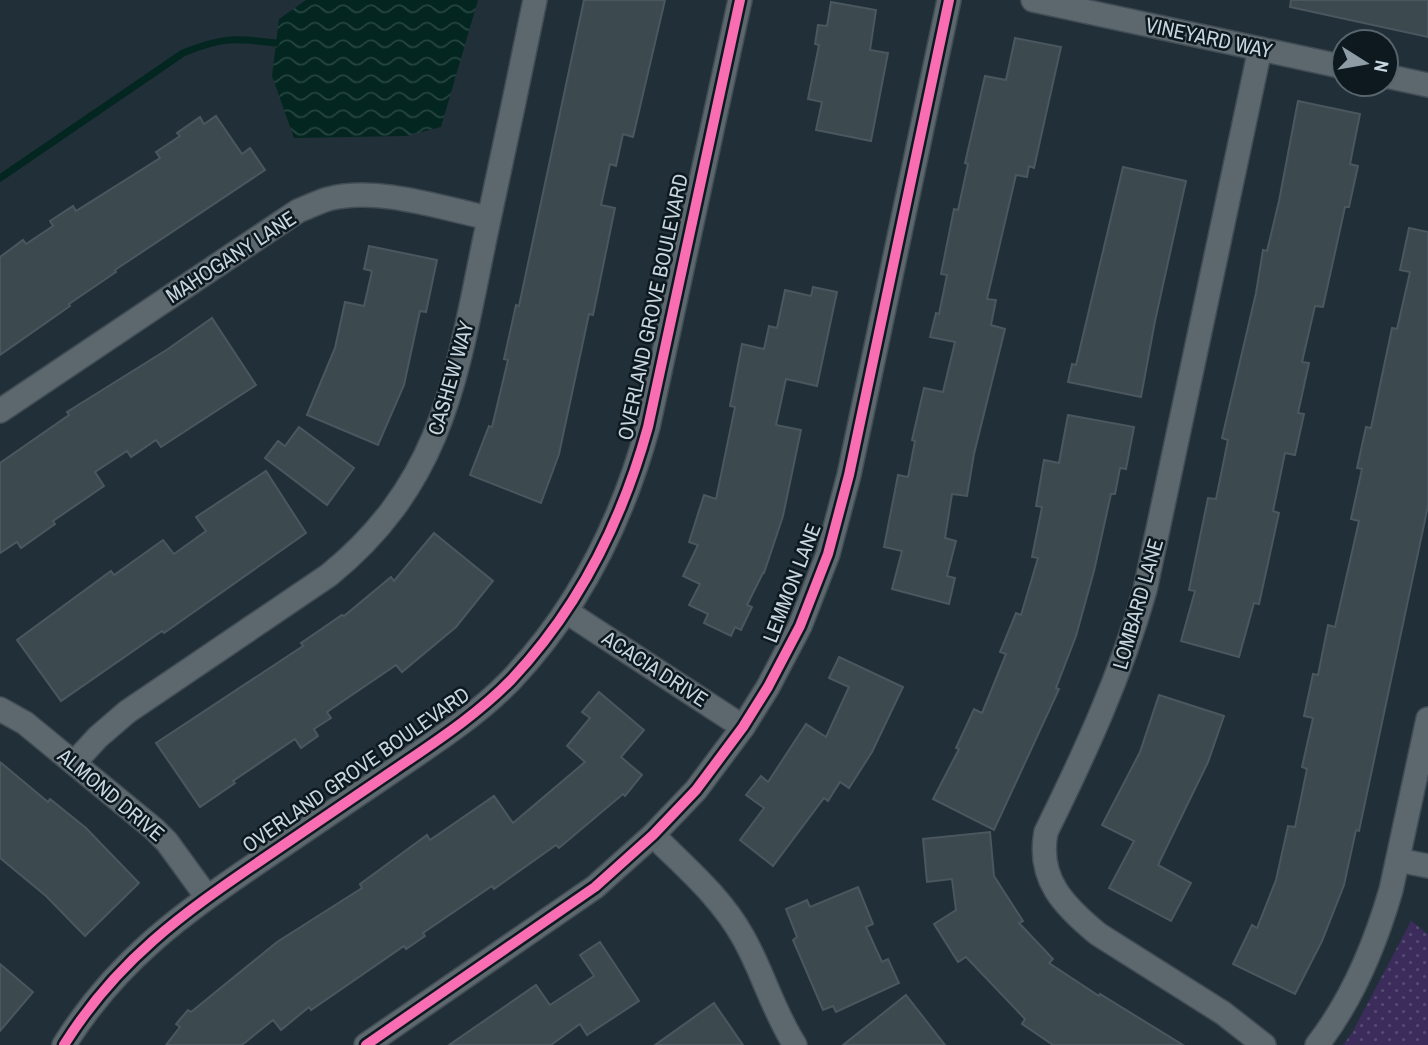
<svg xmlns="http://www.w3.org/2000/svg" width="1428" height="1045" viewBox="0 0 1428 1045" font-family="'Archivo Narrow',sans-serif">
	<defs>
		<pattern id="park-dots" width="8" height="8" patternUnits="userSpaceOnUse" patternTransform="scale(1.75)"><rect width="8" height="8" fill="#3b2c5b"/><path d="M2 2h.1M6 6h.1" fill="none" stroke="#564a72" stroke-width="1.8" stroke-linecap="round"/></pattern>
		<pattern id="water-waves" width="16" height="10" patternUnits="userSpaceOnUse" patternTransform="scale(1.75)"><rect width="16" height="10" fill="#032620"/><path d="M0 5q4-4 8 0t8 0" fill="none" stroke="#264540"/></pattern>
	</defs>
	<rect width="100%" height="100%" fill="#212f38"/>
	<path fill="url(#park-dots)" d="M1411,921l17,13v111h-85l9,-12z"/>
	<path fill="url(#water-waves)" d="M306,0h172l-37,127 -35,9 -112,2 -22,-62 7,-57z"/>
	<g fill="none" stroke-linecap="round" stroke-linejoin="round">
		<path stroke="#032620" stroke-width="7" d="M0,178l183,-125c39,-16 52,-15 93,-10"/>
	</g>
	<g fill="#3c4a50" stroke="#4a575e" stroke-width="2">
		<path d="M584,0h81l-32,137 -10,-3 -7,32 -6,-2 -9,41 14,3 -22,107 -4,-1 -30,140 -18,49 -71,-28 19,-49 3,1 16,-67 -4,-1 12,-54 3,1z"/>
		<path d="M1291,0h137v37l-138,-30z"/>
		<path d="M831,2l45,8 -6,40 18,3 -17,88 -55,-11 6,-28 -14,-3 11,-54 -4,-1 3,-19 9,1z"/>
		<path d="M1015,38l46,9 -27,121 -5,-2 -2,11 -11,-2 -29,124 9,1 -5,25 14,4 -31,125 -7,42 -15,-2 -7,44 11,3 -9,35 8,2 -6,26 -57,-15 10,-38 -18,-4 14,-72 10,2 7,-36 -3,-1 12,-52 19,4 12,-50 -25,-5 6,-24 3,1 8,-39 -6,-1 13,-65 4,1 10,-46 -3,-1 20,-87 21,4z"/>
		<path d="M1298,101l62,13 -10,50 8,2 -9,41h-4l-22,100 -8,-1 -13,56 7,1 -11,50 6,1 -9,41 -10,-2 -12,58 6,2 -20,91 -5,-1 -15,54 -58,-16 14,-50 -6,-1 19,-92 8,1 12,-59 -6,-2 34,-145 7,-43 4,1 12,-50z"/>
		<path d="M216,116l26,38 8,-6 15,22 -150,100 1,2 -47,32 1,2 -70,49v-98l23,-17 3,4 27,-18 -3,-5 23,-15 3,5 84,-53 -4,-6 24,-16 -3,-3 23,-16 4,7z"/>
		<path d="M1123,167l63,14 -31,140 -14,76 -73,-15 4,-18 4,1z"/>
		<path d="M1409,228l19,4v274l-69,325 -3,-1 -12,55 -22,56 -27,53 -62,-30 19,-39 5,3 19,-48 12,-54 7,1 12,-58 -5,-2 11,-49 -9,-2 9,-42 5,1 10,-50 7,2 24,-106 -8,-2 11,-50 -5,-1 9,-41 5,1 21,-100 5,1 13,-57 -10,-2z"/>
		<path d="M369,246l68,14 -11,52 -6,-1 -16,74 -26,60 -71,-30 28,-67 10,-46 19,4 8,-35 -8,-2z"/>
		<path d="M813,287l24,5 -20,94 -31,-7 -10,46 25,5 -18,86 -19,57h-1l-16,32 5,2 -11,23 -6,-3 -4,9 -27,-13 4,-9 -19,-9 11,-21 -17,-8 15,-31 -9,-3 15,-47 12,4 19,-92 -5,-1 12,-62 22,5 5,-23 8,2 8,-38 26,6z"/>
		<path d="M212,318l44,67 -95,62 -5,-7 -25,17 -4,-6 -32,21 9,14 -51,35 2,3 -34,24 -4,-6 -17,11v-90l69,-48 -2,-3 101,-63z"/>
		<path d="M1068,415l66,12 -8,42 -6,-1 -5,26h-4l-17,77 -18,65 -20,52 3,1 -65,141 -61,-31 26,-50 -3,-1 18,-39 8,4 24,-59 -6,-2 16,-39 5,2 17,-57 -6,-1 10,-50 -6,-1 8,-46 15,3z"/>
		<path d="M299,427l55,41 -27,37 -62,-47 13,-17 7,5z"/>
		<path d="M266,471l40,62 -142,100 -2,-2 -101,70 -44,-61 94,-69 3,4 49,-35 11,14 32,-23 -10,-14z"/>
		<path d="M434,533l59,48 -37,46 -54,45 -6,-7 -69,47 4,6 -17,11 4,7 -17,12 -6,-9 -62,42 2,2 -35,24 -44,-64 147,-97 -2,-3 41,-28 2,1 47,-39 3,4z"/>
		<path d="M839,657l64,30 -31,65 -23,36 -9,-6 -12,19 -4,-3 -51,68 -33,-26 24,-32 -18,-13 15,-19 7,6 38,-58 20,13 23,-50 -20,-9z"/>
		<path d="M599,692l45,38 -23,27 21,18 -17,21 -2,-2 -64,54 -3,-3 -62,44 -2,-3 -69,47 2,3 -19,13 -2,-3 -93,64 -2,-3 -28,23 -8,-10 -31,25h-76l14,-18 -4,-3 12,-14 3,2 86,-70 85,-54 -2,-4 67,-49 3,5 64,-44 19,27 72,-61 -18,-16 23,-28 -8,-6z"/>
		<path d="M1159,695l65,21 -16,46 -50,103 33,18 -20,38 -62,-33 25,-47 -32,-16 38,-73z"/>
		<path d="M0,762l48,40 2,-3 36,29 53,55 -54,53 -39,-40 -46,-38z"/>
		<path d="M990,832l4,44 29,45 -4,2 34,36 -4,4 50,33 1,-2 83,51h-130l-31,-21 3,-5 -59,-62 -8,5 -24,-38 22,-14 -4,-31 -25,3 -4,-43z"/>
		<path d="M858,887l15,37 -7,3 16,35 6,-3 11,24 -63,29 -3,-6 -10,4 -30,-70 4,-3 -11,-28 21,-9 3,7z"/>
		<path d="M600,942l39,59 -52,34 -7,-11 -29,21h-102l87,-60 14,20 44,-29 -14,-21z"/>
		<path d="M0,964l33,28 -33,39z"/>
		<path d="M906,995l39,50h-102z"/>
		<path d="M714,1003l29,42h-88z"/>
	</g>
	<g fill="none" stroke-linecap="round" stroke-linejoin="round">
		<g stroke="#414c54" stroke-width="26">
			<g id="minor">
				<path d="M1033,0l311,67"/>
				<path d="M1260,49l-115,541c-24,85 -60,163 -99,242 -9,47 18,74 52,102l125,79 41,32"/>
				<path d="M1386,76l42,9"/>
				<path d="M0,411l298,-200c10,-4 20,-9 30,-12 49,-13 113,9 161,19"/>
				<path d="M567,612l176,115"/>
				<path d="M0,709l25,14 129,106 13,13 40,55"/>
				<path d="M74,763l24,-26 29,-25 202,-137c117,-95 128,-204 157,-342 17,-78 33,-155 49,-233"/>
				<path d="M653,835c32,32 68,62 90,102 20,35 30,74 52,108"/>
				<path d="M1398,860l30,6"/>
				<path d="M64,1045c53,-85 118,-131 199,-186 44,-30 87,-59 131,-89 41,-28 83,-55 117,-90 68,-72 111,-159 137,-253l92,-427"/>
				<path d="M366,1045l229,-158 58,-52 43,-45 47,-63 25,-40 32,-61 28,-72 21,-79 100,-475"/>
				<path d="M1317,1045c36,-46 58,-100 74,-155l37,-171"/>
			</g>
		</g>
		<use href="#minor" stroke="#5d676e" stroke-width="23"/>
		<g stroke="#0d181f" stroke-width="15">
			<g id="cycleway">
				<path d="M64,1045c53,-85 118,-131 199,-186 44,-30 87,-59 131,-89 41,-28 83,-55 117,-90 68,-72 111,-159 137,-253l92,-427"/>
				<path d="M366,1045l229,-158 58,-52 43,-45 47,-63 25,-40 32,-61 28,-72 21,-79 100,-475"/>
			</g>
		</g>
		<use href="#cycleway" stroke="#f96db3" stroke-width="10"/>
	</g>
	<g text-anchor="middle" stroke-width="5" stroke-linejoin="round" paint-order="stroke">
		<g font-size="21" fill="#c8d6e0" stroke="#0d181f">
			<text transform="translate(1209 38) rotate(12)" y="7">VINEYARD WAY</text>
			<text transform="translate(231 257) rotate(-33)" y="7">MAHOGANY LANE</text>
			<text transform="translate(653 307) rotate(-78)" y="7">OVERLAND GROVE BOULEVARD</text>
			<text transform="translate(451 378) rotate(-74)" y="7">CASHEW WAY</text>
			<text transform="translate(792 583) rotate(-69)" y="7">LEMMON LANE</text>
			<text transform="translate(1138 604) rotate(-74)" y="7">LOMBARD LANE</text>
			<text transform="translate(655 669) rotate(33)" y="7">ACACIA DRIVE</text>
			<text transform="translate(356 770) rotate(-35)" y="7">OVERLAND GROVE BOULEVARD</text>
			<text transform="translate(111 795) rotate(40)" y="7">ALMOND DRIVE</text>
		</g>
	</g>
	<g transform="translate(1365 63) rotate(101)"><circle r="33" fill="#0d181f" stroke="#58646c" stroke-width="2"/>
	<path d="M0-5L12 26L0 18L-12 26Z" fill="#8e9ca5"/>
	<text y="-10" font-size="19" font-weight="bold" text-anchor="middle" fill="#c8d6e0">N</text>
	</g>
</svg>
